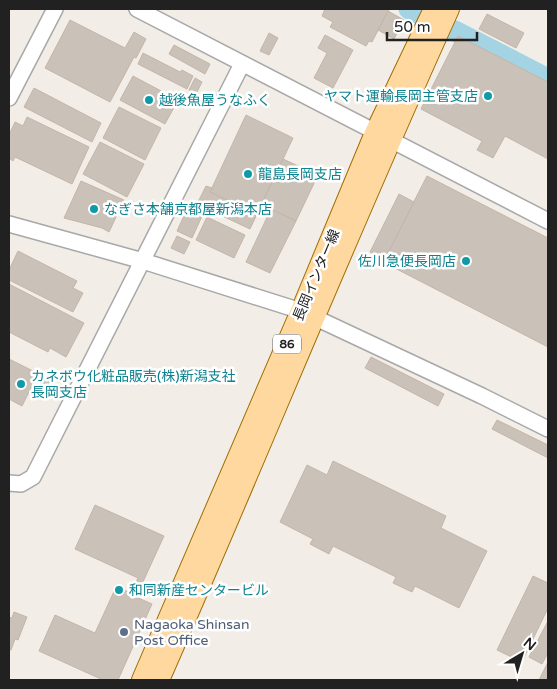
<svg xmlns="http://www.w3.org/2000/svg" width="557" height="689" viewBox="0 0 557 689" font-family="'Varela Round','Noto Sans JP',sans-serif">
	<rect width="100%" height="100%" fill="#f2eee7"/>
	<g fill="none" stroke-linecap="round" stroke-linejoin="round">
		<g stroke="#a4d3e3" stroke-width="21">
			<path d="M409,9l7,4"/>
			<path d="M455,31l93,48"/>
		</g>
	</g>
	<g fill="#cac1b9" stroke="#c5b5a8">
		<path d="M325,9h64l-17,33 -3,-1 -3,5 -36,-19 3,-5 -11,-6z"/>
		<path d="M388,11l16,9 -10,19 -16,-9z"/>
		<path d="M487,14l37,19 -8,15 -37,-19z"/>
		<path d="M70,20l55,28 9,-16 12,7 -10,19 -2,-1 -24,45 -65,-34z"/>
		<path d="M269,33l9,5 -9,17 -9,-4z"/>
		<path d="M325,35l28,15 -20,38 -19,-10 13,-25 -9,-5z"/>
		<path d="M458,36l90,46v77l-43,-23 -12,22 -16,-8 5,-9 -61,-32z"/>
		<path d="M174,45l36,19 -5,10 -36,-20z"/>
		<path d="M143,53l37,19 2,-2 11,6 -6,13 -49,-25z"/>
		<path d="M133,76l45,24 -13,24 -45,-24z"/>
		<path d="M195,78l7,4 -7,14 -5,-3 1,-2 -2,-1z"/>
		<path d="M34,88l67,35 -9,19 -68,-35z"/>
		<path d="M119,107l42,21 -16,32 -42,-22z"/>
		<path d="M246,115l47,23 -36,76 -47,-22z"/>
		<path d="M27,117l62,30 -17,37 -57,-27 -2,4 -4,-3v-23l6,-13 8,4z"/>
		<path d="M100,142l44,22 -17,33 -44,-23z"/>
		<path d="M283,159l35,16 -22,46 -35,-16z"/>
		<path d="M427,176l121,62v109l-165,-85z"/>
		<path d="M81,181l43,19 -15,32 -7,-4 -38,-10z"/>
		<path d="M206,186l6,2 -2,4 47,22 -7,15 -53,-25z"/>
		<path d="M399,194l15,8 -29,57 -15,-7z"/>
		<path d="M188,207l15,7 -11,24 -15,-7z"/>
		<path d="M271,209l25,12 -26,52 -24,-11z"/>
		<path d="M207,217l38,18 -11,23 -38,-18z"/>
		<path d="M177,236l13,6 -6,12 -13,-6z"/>
		<path d="M18,251l59,30 -4,7 10,5 -10,19 -64,-32v-10z"/>
		<path d="M9,284l75,39 -18,34 -16,-9 -2,4 -39,-20z"/>
		<path d="M371,357l73,37 -6,12 -73,-38z"/>
		<path d="M9,359l44,22 -3,6 -15,-7 -13,26 -13,-7z"/>
		<path d="M497,420l51,25v13l-56,-29z"/>
		<path d="M333,461l113,55 -5,12 46,23 -28,57 -44,-22 -3,6 -19,-9 3,-6 -63,-31 -4,8 -19,-10 3,-5 -33,-17 27,-57 20,10z"/>
		<path d="M95,505l69,31 -28,61 16,7 -34,76h-15l-64,-29 16,-36 40,18 21,-46 15,6 7,-15 -63,-29z"/>
		<path d="M533,576l15,7v25l-26,54 -25,-12z"/>
		<path d="M14,612l13,5 -9,23 -3,-1 -4,11h-2v-33l3,1z"/>
		<path d="M548,621v32l-6,11 -13,-7z"/>
		<path d="M548,662v18h-9z"/>
	</g>
	<g fill="none" stroke-linecap="round" stroke-linejoin="round">
		<g stroke="#a8a8a8" stroke-width="18">
			<g id="minor">
				<path d="M137,9l411,212"/>
				<path d="M9,98l46,-89"/>
				<path d="M9,224l134,37 158,50 181,85 66,33"/>
				<path d="M9,483l12,1 12,-7 209,-413"/>
			</g>
		</g>
		<g stroke="#9e6d00" stroke-width="22">
			<g id="major">
				<path d="M142,680l159,-369 74,-178 59,-124"/>
				<path d="M159,680c98,-223 189,-449 290,-671"/>
			</g>
		</g>
		<use href="#minor" stroke="#fff" stroke-width="15"/>
		<use href="#major" stroke="#ffd89f" stroke-width="20"/>
	</g>
	<g fill="#0f9aa8" stroke="#fff" stroke-width="2">
		<circle cx="488" cy="96" r="5"/>
		<circle cx="149" cy="100" r="5"/>
		<circle cx="248" cy="174" r="5"/>
		<circle cx="94" cy="209" r="5"/>
		<circle cx="466" cy="261" r="5"/>
		<circle cx="21" cy="384" r="5"/>
		<circle cx="119" cy="590" r="5"/>
	</g>
	<circle fill="#5c6f8a" stroke="#fff" stroke-width="2" cx="124" cy="632" r="5"/>
	<g text-anchor="middle" stroke-width="5" stroke-linejoin="round" paint-order="stroke">
		<rect fill="#fff" stroke="#646464" stroke-width="1" x="273" y="334.5" width="28" height="19" rx="4"/>
		<g font-size="12" font-weight="bold" fill="#212121">
			<text x="287" y="348">86</text>
		</g>
		<g font-size="14" fill="#0d838f" stroke="#fff" text-anchor="start">
			<text x="478" y="101" text-anchor="end">ヤマト運輸長岡主管支店</text>
			<text x="159" y="105">越後魚屋うなふく</text>
			<text x="258" y="179">龍島長岡支店</text>
			<text x="104" y="214">なぎさ本舗京都屋新潟本店</text>
			<text x="456" y="266" text-anchor="end">佐川急便長岡店</text>
			<text x="31" y="381">カネボウ化粧品販売(株)新潟支社<tspan x="31" dy="16">長岡支店</tspan></text>
			<text x="129" y="595">和同新産センタービル</text>
		</g>
		<g font-size="14" fill="#212121" stroke="#fff">
			<text transform="translate(316 275) rotate(-67)" y="5">長岡インター線</text>
		</g>
		<g font-size="14" fill="#4e5e75" stroke="#fff" text-anchor="start">
			<text x="134" y="629">Nagaoka Shinsan<tspan x="134" dy="16">Post Office</tspan></text>
		</g>
	</g>
	<rect width="557" height="689" fill="none" stroke="#212121" stroke-width="20"/>
	<g transform="translate(522 654) rotate(38)" stroke="#ffffff" stroke-width="4" paint-order="stroke">
	<path d="M0-4L9 19L0 12L-9 19Z" fill="#212121"/>
	<text y="-8" font-size="14" font-weight="bold" text-anchor="middle" fill="#212121">N</text>
	</g>
	<path d="M387 32v8h90v-8" fill="none" stroke="#212121" stroke-width="2.5"/>
	<text x="394" y="32" font-size="15" fill="#212121" stroke="#ffffff" stroke-width="4" paint-order="stroke">50 m</text>
</svg>
